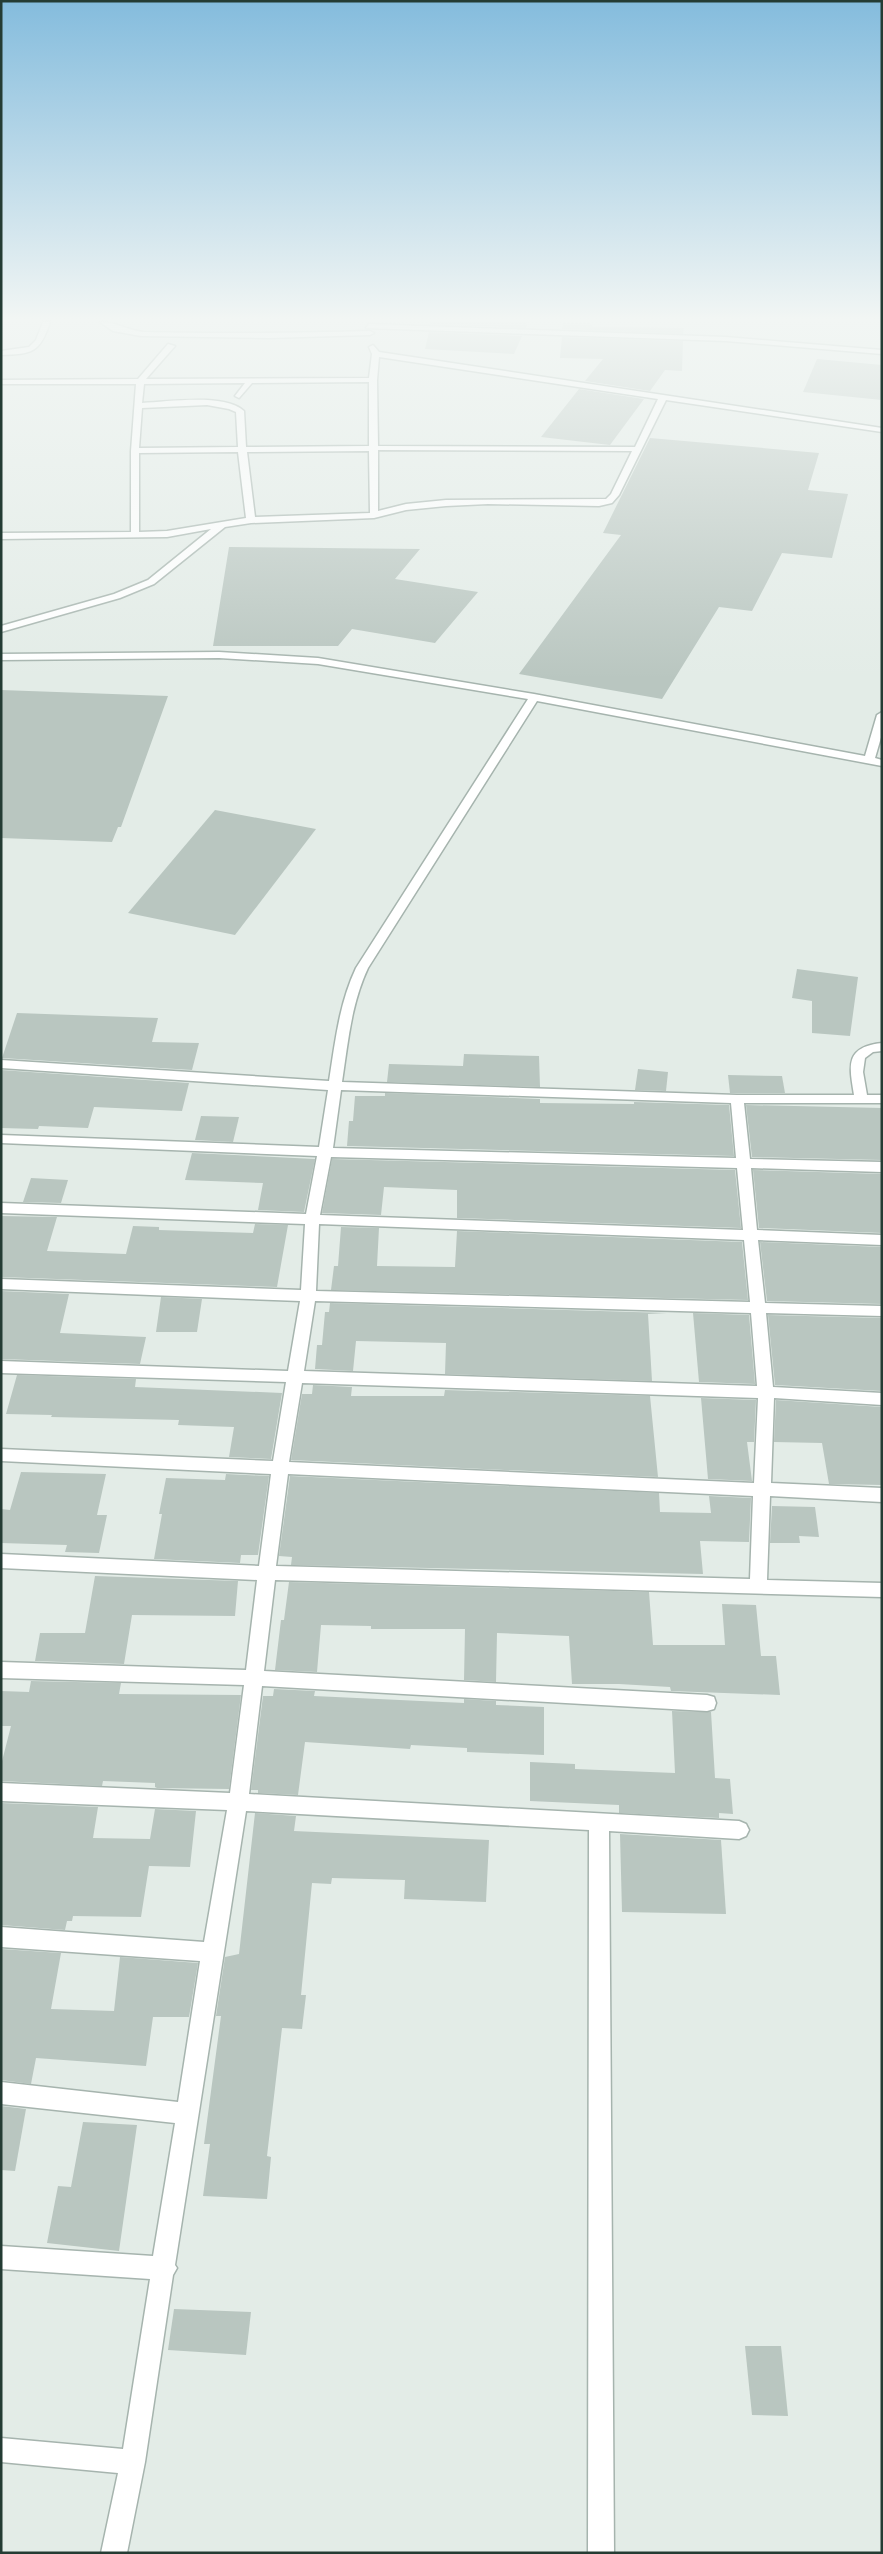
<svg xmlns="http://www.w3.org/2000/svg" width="883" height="2554" viewBox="0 0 883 2554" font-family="Lato,sans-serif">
	<rect width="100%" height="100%" fill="#e3ece7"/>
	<g fill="#b9c6c0">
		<path d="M431,322h97l-2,6 -96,-4z"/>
		<path d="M563,323h28l1,4 92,1 -1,6 -121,-5z"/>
		<path d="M429,332l93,4 -8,18 -89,-5z"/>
		<path d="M562,337l121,4 -1,30 -17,-1 -15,21 -65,-10 18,-22 -43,-1z"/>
		<path d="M817,359l65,6v35l-79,-8z"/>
		<path d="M579,389l65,10 -34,46 -69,-8z"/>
		<path d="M650,438l169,15 -11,37 40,4 -16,64 -50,-5 -30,58 -33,-4 -57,92 -143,-25 102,-139 -18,-2z"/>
		<path d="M229,547l191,2 -25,30 83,13 -43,51 -83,-14 -14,17h-125z"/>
		<path d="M1,690l167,6 -47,131h-3l-6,15 -111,-4z"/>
		<path d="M215,810l101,19 -81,106 -107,-22z"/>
		<path d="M797,969l61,8 -8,59 -38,-3v-32l-20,-3z"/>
		<path d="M17,1013l141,5 -6,24 47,1 -7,27 -190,-12z"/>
		<path d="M464,1054l75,2 1,31 -153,-5 2,-18 74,2z"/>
		<path d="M638,1069l30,3 -2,19 -31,-1z"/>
		<path d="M1,1070l188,13 -7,28 -88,-4 -6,21 -49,-2 -1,3 -37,-1z"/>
		<path d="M728,1075l54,1 3,17h-55z"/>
		<path d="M385,1093l155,6v4l94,1v-2l95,3 5,51 -387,-10 2,-25h4l2,-25h30z"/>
		<path d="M746,1105l136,3v52l-130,-3z"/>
		<path d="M201,1116l38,1 -6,25 -38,-2z"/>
		<path d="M192,1153l123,6 -11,53 -46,-2 5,-27 -78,-3z"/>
		<path d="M332,1159l403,11 6,58 -284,-10v-28l-73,-3 -3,28 -59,-2z"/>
		<path d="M753,1170l129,4v59l-123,-5z"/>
		<path d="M31,1178l37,2 -7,23 -38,-1z"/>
		<path d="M1,1216l56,1 -10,34 79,3 7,-28 26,1v3l94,3 2,-9 33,1 -11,62 -276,-10z"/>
		<path d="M341,1227l38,1 -2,38 78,1 2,-36 285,11 6,58 -417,-10 3,-24h4z"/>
		<path d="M760,1242l122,5v57l-115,-3z"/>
		<path d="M1,1291l68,3 -9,39 86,4 -6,27 -139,-5z"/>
		<path d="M161,1297l41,2 -5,33h-41z"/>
		<path d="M330,1303l337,10 -19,1 4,67 -207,-7 1,-31 -90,-2 -3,30 -38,-2 2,-24h5l3,-33h4z"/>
		<path d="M693,1313l56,2 6,69 -56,-2z"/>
		<path d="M768,1315l114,3v73l-107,-6z"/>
		<path d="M17,1375l119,4 -1,8 147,6 -11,66 -42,-2 5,-30 -56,-2 1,-5 -128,-3 1,-2 -46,-1z"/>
		<path d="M313,1385l39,2 -1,9h93l1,-6 205,6 8,81 -367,-17 11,-66h10z"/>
		<path d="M701,1398l55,2 -2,42h-7l5,39 -44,-2z"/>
		<path d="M776,1400l106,7v78l-53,-1 -7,-41 -48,-1z"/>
		<path d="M21,1472l85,2 -9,41h10l-8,38 -34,-1 2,-7 -66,-2v-34l9,1z"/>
		<path d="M226,1474l43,2 -11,79h-17l-1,8 -86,-4 8,-45h-3l7,-36 59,2z"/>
		<path d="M290,1476l369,17 1,19 51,1 -2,-17 42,2 -2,44 -49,-1 3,33 -412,-9 1,-8 -13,-1z"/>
		<path d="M772,1506l43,1 4,30 -20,-1 1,7h-30z"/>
		<path d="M95,1576l143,5 -3,35 -103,-1 -8,49 -89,-3 5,-28h45z"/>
		<path d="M289,1582l360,10 4,53h72l-3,-41 34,1 5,51h15l4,39 -109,-4 -1,-4 -51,-3h-47l-3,-48 -72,-3 -1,49 -32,-2 1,-51h-94v-3l-50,-1 -4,47 -42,-2 6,-50h3z"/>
		<path d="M31,1681l90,2 -2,11 122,1 -12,94 -72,-1 -2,-1v-4l-52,-2 -1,5 -101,-5v-16l10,-39h-10v-35l28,1z"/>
		<path d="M274,1689l41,2 -1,5 150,7v-4l32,2v4l48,2v48l-77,-3v-4l-56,-3 -1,4 -105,-7 -7,53 -40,-2v-3h-7l12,-94h10z"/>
		<path d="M672,1711l39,1 4,66 15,1 3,35 -14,-1v5l-100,-5v-8l-89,-4v-39l45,2v5l100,4z"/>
		<path d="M1,1803l97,4 -5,31 57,1 5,-30 41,2 -6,56 -41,-1 -8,51 -68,-1 -1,5h-5l-2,9 -64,-5z"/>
		<path d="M255,1813l41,3 -2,15 195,9 -3,62 -82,-3 1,-19 -73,-2 -1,6 -19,-1 -11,112h5l-4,34 -20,-1 -15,128 4,1 -4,42 -64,-3 7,-52h-6l17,-128h-5l9,-59 14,-3z"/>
		<path d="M620,1834l101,6 5,74 -104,-2z"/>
		<path d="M1,1949l60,4 -10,56 63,2 6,-54 78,6 -9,54h-36l-7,49 -110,-8 -5,26 -30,-4z"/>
		<path d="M1,2106l25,3 -11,62 -14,-1z"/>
		<path d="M83,2122l54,3 -18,126 -72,-8 11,-57 13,1z"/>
		<path d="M174,2309l77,3 -5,43 -78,-5z"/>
		<path d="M745,2346h36l7,70 -36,-1z"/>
	</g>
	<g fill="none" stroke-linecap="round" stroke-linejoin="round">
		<g stroke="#a6b4ae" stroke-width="3">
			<g id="minor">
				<path d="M43,322h7c-10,31 -18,32 -49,33v-4l28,-4 7,-7z"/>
				<path d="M100,322c14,-1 29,9 44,10 76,2 151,1 226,-1l4,2 -4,2 -101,3 -128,-2 -28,-5z"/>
				<path d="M369,324l357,13 156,13v4l-156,-13 -360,-13z"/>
				<path d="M168,344l7,2 -29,33 223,-1 3,-24 -3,-7 4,-2 6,7 503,76v4l-216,-32 -47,95 -7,8 -13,3 -111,-2 -42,2 -40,4 -32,8 -123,5 -26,4 -71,57 -34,14 -119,34v-6l113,-32 34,-14 63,-51 -44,8 -166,2v-6l130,-1v-81l5,-67h-135v-4l137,-1zM379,357l279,42 -23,48 -257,-1 -1,-66zM369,382v64l-123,1 -2,-36c-20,-18 -76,-9 -102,-8l2,-19 101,-1 -10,13 4,2 13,-15zM207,405l22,4 7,3 2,35 -99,1 3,-40zM378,450l254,1 -21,43 -5,5 -160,1 -40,4 -28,7zM369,451l1,62 -115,4 -8,-65zM238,452l8,66 -79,13 -28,1v-79z"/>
				<path d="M219,652l99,6 216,36 331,62 12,-41 5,-3v22l-7,24 7,2v6l-345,-65 -169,267c-17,36 -20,75 -26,114l395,13h117c-5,-30 -9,-48 28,-52v8l-9,1 -8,6 -2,14 4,23h15v8h-138l6,56 132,3v10l-131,-4 6,62 125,5v10l-124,-5 7,63 117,3v10l-116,-3 7,74 109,6v12l-108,-7 -3,85 111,5v14l-112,-6 -3,84 115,3v14l-607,-17 -11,91 443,24 7,2 2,6 -2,6 -7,2 -445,-25 -13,108 490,27 7,3 3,6 -3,6 -7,3 -130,-8 5,722h-26l1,-723 -343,-19 -71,454 2,3 -4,7 -28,187 -18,91h-26l17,-80 -117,-11v-24l122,11 27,-170 -149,-10v-23l152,10 22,-133 -174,-19v-22l177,20 22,-141 -199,-14v-20l203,15 23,-132 -226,-9v-18l229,10 14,-108 -243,-7v-16l245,8 11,-90 -256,-12v-14l258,12 12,-92 -270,-13v-12l272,12 13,-79 -285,-9v-12l287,10 12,-70 -299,-12v-10l300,11 4,-66 -304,-11v-10l305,11 11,-58 -316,-13v-8l318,12 9,-57 -327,-22v-8l328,21c6,-38 10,-77 27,-113l172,-269 -210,-35 -99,-6 -218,2v-6zM341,1090l390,13 5,55 -403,-10zM331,1157l406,11 6,62 -423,-15zM319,1224l425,16 6,62 -434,-11zM315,1301l436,12 6,73 -453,-15zM302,1383l456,15 -4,85 -465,-21zM288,1474l465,22 -3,83 -474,-13z"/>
			</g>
		</g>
		<use href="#minor" fill="#fff" fill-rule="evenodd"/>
	</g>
	<linearGradient id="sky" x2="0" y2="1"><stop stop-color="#84bcdd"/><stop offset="0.47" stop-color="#f2f6f4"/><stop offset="1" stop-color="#f2f6f4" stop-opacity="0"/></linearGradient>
	<rect width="883" height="679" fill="url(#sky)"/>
	<rect width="883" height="2554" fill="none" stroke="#243c34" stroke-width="5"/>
</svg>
